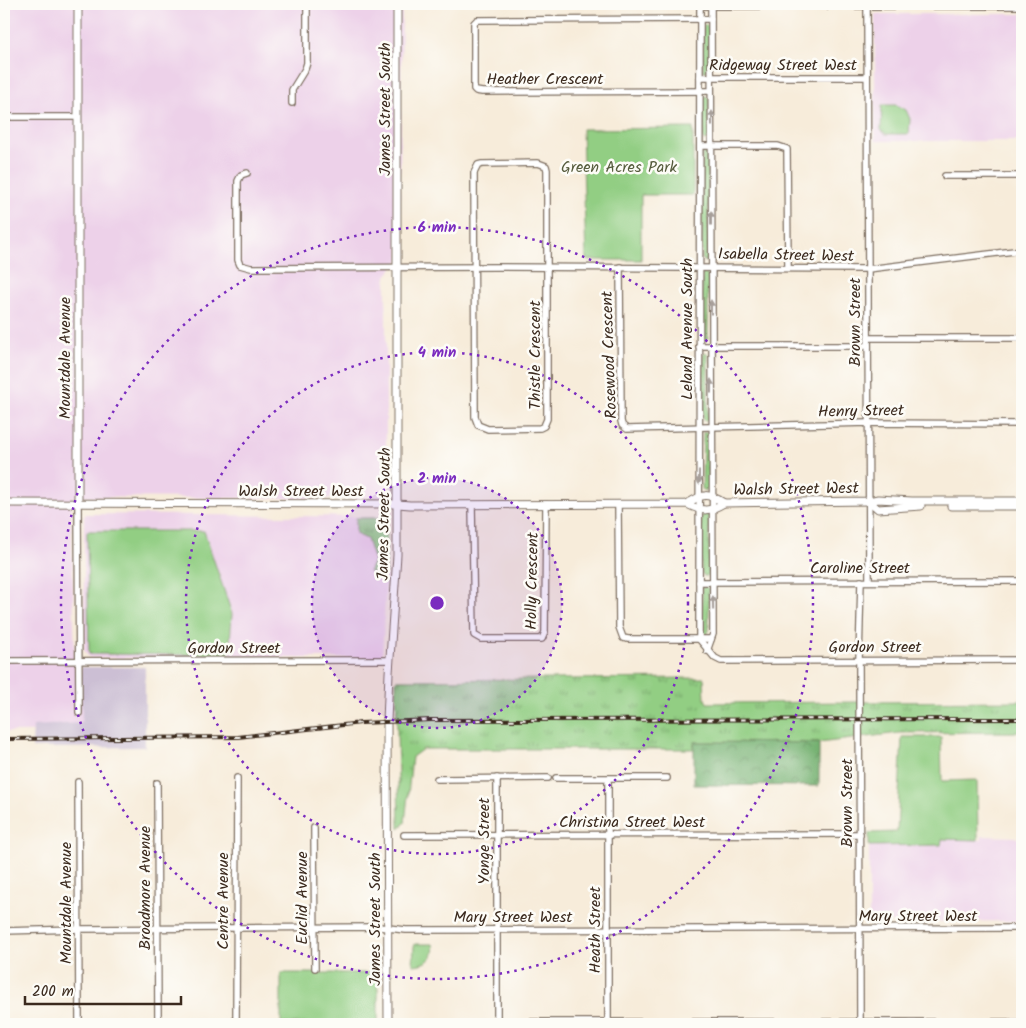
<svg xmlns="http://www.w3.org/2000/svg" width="1026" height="1028" viewBox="0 0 1026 1028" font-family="Kalam,sans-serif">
	<defs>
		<pattern id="grass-tufts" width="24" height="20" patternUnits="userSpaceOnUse" patternTransform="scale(1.25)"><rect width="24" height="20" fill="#92ce83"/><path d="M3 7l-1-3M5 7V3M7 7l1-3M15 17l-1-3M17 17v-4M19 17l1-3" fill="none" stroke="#78a76b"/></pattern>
		<pattern id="forest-crowns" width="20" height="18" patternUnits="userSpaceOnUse" patternTransform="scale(1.25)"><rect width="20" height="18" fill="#75b171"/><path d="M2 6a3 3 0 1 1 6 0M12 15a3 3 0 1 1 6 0" fill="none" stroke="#61905c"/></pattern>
	</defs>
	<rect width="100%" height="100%" fill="#fdfcf7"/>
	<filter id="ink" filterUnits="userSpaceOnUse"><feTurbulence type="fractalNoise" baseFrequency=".02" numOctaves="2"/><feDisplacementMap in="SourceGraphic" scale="10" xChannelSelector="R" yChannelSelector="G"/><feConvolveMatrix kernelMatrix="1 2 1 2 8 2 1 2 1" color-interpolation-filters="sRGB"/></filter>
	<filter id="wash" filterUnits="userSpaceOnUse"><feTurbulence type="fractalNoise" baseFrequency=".0096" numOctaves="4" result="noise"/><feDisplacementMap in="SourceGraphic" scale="20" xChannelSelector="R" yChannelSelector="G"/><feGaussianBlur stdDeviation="1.12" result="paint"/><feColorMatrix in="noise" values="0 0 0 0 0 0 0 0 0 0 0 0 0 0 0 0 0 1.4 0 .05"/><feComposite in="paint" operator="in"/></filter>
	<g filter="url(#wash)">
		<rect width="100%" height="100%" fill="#f7ecda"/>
		<g fill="#edd1e9">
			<path d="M4,4h398l-3,256 -13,16v218l-2,4 -6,1 -307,-2 4,172h64l2,62 -137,1z"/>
			<rect x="875" y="14" width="147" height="127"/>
			<path d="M86,514l300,3v66l-4,73 -5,2h-288l-5,-8v-133z"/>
			<path d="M982,836l32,1 8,3v81l-153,1v-76l72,-1v-6l41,1z"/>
		</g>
		<path fill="#ccbfd4" d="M81,667h64v80l-113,1 1,-22 49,-3z"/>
		<g fill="url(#grass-tufts)" stroke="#667c50">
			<path d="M705,24l4,3v43l-4,2 -2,-2v-42z"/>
			<path d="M706,96l3,2v41l-4,2 -2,-1 -1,-39 1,-4z"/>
			<path d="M705,152l3,2 1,104 -4,4 -3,-3v-105z"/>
			<path d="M705,273l3,3v62l-3,3 -3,-3v-64z"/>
			<path d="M705,352l3,2v66l-3,1 -2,-3v-64z"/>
			<path d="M703,432h5l1,3v53l-3,3 -4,-2z"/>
			<path d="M706,513l3,3v56l-1,4h-4l-3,-4v-56z"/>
			<path d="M356,518h31l-1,56 -17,-2 5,-11 -7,-22 -11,-5z"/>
			<path d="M704,586l5,3v42l-3,4 -4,-2v-46z"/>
			<path d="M704,678l1,21 2,4 315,-2v31l-123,1 -80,10 -125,-1v7h-271l-11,8 -7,66 -6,5 -3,-148z"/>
		</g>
		<path fill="url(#forest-crowns)" stroke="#586e48" d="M694,742l125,1v43l-125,-1z"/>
		<g fill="#92ce83" stroke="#667c50">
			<path d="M882,105h14l10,5 4,9 -1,15h-23l-5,-4z"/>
			<path d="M693,128v67h-52v65h-55l-4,-131z"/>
			<path d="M87,531h117l28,83 -3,41 -140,-1z"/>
			<path d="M902,737h39l1,44 35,-1 1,60 -36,-1 -1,6 -72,1v-13l28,-1z"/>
			<path d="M415,944h18c3,14 -6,20 -20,21l1,-19z"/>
			<rect x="281" y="973" width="97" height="51"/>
		</g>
	</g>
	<g filter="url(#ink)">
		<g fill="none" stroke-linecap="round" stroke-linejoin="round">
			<g stroke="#7d6e60" stroke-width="8">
				<g id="minor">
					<path d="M700,4l-1,635 16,19 6,3 301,-1"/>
					<path d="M867,4l2,577"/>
					<path d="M700,6h322"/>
					<path d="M711,19l-234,1 -3,3v66l2,2 6,1 229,-1"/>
					<path d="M700,77h167"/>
					<path d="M292,103v-13l13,-21 2,-6v-59"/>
					<path d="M4,117h74"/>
					<path d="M700,146h78l9,3 1,118"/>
					<path d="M538,163l8,3 1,4v249l-3,7 -4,2 -52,1 -10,-4 -3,-8 -1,-244 4,-8 4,-1z"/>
					<path d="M247,173l-6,2 -3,6v79l2,5 11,3 247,-1 370,2 154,-19"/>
					<path d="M945,176h77"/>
					<path d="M620,267l1,154 1,4 5,4 242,-6 153,1"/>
					<path d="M868,338h154"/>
					<path d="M699,346h169"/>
					<path d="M78,503l1,210"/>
					<path d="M618,504l1,123 4,11 5,1h83"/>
					<path d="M472,505l2,130 7,4h61l3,-7 1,-128"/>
					<path d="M699,582l323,-1"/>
					<path d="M707,651l6,-17 -2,-630"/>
					<path d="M4,661l386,-1"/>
					<path d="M497,778v246"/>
					<path d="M556,778h111"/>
					<path d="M437,779l111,-1"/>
					<path d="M78,782l1,242"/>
					<path d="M157,783l1,241"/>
					<path d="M314,828l1,140"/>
					<path d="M404,835l456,-1"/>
					<path d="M4,931l75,-2 300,-2 27,3 616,-2"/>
					<path d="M498,1022h524"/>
					<path d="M236,1024l1,-246"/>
					<path d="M608,1024v-245"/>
					<path d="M860,1024l-1,-364 2,-79"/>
				</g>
			</g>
			<g stroke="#7d6e60" stroke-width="9">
				<g id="tertiary">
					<path d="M869,501l9,8 43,-3"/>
					<path d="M4,503l394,1 12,1 277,-1c16,8 22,8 37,-1 -16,-10 -21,-10 -37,1"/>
					<path d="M78,503v-499"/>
					<path d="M724,503l145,-2 9,-2 34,2h110"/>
					<path d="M951,506h71"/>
					<path d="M388,1024l-1,-303 2,-48 8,-118v-551"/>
				</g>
			</g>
			<use href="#minor" stroke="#fff" stroke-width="5.5"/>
			<use href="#tertiary" stroke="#fff" stroke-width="7"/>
			<g stroke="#3b2a1e" stroke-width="4">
				<path id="rail" d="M4,739l234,-2 123,-14 70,-3 591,-1"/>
			</g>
			<use href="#rail" stroke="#fdfcf7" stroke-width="2" stroke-dasharray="5.5" stroke-linecap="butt"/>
		</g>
		<defs><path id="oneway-solid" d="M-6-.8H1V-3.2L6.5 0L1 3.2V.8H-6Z" transform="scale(1.25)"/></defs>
		<g fill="#a79f9a">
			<use href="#oneway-solid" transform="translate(712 118) rotate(-90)"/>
			<use href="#oneway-solid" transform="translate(711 218) rotate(-90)"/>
			<use href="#oneway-solid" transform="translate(711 307) rotate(-90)"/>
			<use href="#oneway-solid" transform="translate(711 386) rotate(-90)"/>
			<use href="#oneway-solid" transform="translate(699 477) rotate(90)"/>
			<use href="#oneway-solid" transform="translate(713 603) rotate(-91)"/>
		</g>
	</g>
	<circle cx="437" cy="603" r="125" fill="#7b2cbf" fill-opacity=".12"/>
	<g fill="none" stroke="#7b2cbf" stroke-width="2.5" stroke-dasharray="2.5 5">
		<circle cx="437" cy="603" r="125"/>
		<circle cx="437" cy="603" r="251"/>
		<circle cx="437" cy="603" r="376"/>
	</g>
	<g text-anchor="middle" stroke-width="5" stroke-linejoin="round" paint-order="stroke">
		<g font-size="16" fill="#3b2a1e" stroke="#fdfcf7">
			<text x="783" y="70">Ridgeway Street West</text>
			<text x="545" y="84">Heather Crescent</text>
			<text transform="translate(384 109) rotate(-90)" y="6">James Street South</text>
			<text transform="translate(786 254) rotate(1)" y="6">Isabella Street West</text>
			<text transform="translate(854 322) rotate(-90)" y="6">Brown Street</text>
			<text transform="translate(686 329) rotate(-90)" y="6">Leland Avenue South</text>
			<text transform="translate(534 355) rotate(-90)" y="6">Thistle Crescent</text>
			<text transform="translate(608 355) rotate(-92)" y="6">Rosewood Crescent</text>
			<text transform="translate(64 358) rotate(-90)" y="6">Mountdale Avenue</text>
			<text transform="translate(861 410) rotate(-1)" y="6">Henry Street</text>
			<text transform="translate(796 488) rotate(-1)" y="6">Walsh Street West</text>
			<text x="301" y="496">Walsh Street West</text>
			<text transform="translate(383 514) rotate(-89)" y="6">James Street South</text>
			<text x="860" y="573">Caroline Street</text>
			<text transform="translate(531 581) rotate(-89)" y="6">Holly Crescent</text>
			<text x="875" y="652">Gordon Street</text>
			<text x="234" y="653">Gordon Street</text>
			<text transform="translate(846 803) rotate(-90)" y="6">Brown Street</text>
			<text x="632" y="827">Christina Street West</text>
			<text transform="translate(483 841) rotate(-90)" y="6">Yonge Street</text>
			<text transform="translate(144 888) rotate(-90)" y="6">Broadmore Avenue</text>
			<text transform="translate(301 898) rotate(-90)" y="6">Euclid Avenue</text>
			<text transform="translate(222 901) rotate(-90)" y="6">Centre Avenue</text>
			<text transform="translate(65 903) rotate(-90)" y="6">Mountdale Avenue</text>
			<text x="918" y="921">Mary Street West</text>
			<text x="513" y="922">Mary Street West</text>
			<text transform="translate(374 919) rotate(-90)" y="6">James Street South</text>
			<text transform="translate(594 930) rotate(-90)" y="6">Heath Street</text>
		</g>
		<g font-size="16" fill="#555b3c" stroke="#fdfcf7">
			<text x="619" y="172">Green Acres Park</text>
		</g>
	</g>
	<circle cx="437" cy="603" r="8" fill="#7b2cbf" stroke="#fdfcf7" stroke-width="2.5"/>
	<g font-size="15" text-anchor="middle" font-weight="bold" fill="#7b2cbf" stroke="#fdfcf7" stroke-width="5" stroke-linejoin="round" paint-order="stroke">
		<text x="437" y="232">6 min</text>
		<text x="437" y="357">4 min</text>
		<text x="437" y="483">2 min</text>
	</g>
	<rect width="1026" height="1028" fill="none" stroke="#fdfcf7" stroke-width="20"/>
	<path d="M25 996v8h156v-8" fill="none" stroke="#3b2a1e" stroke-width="2.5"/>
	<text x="32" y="996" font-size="15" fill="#3b2a1e" stroke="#fdfcf7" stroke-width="4" paint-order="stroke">200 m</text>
</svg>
